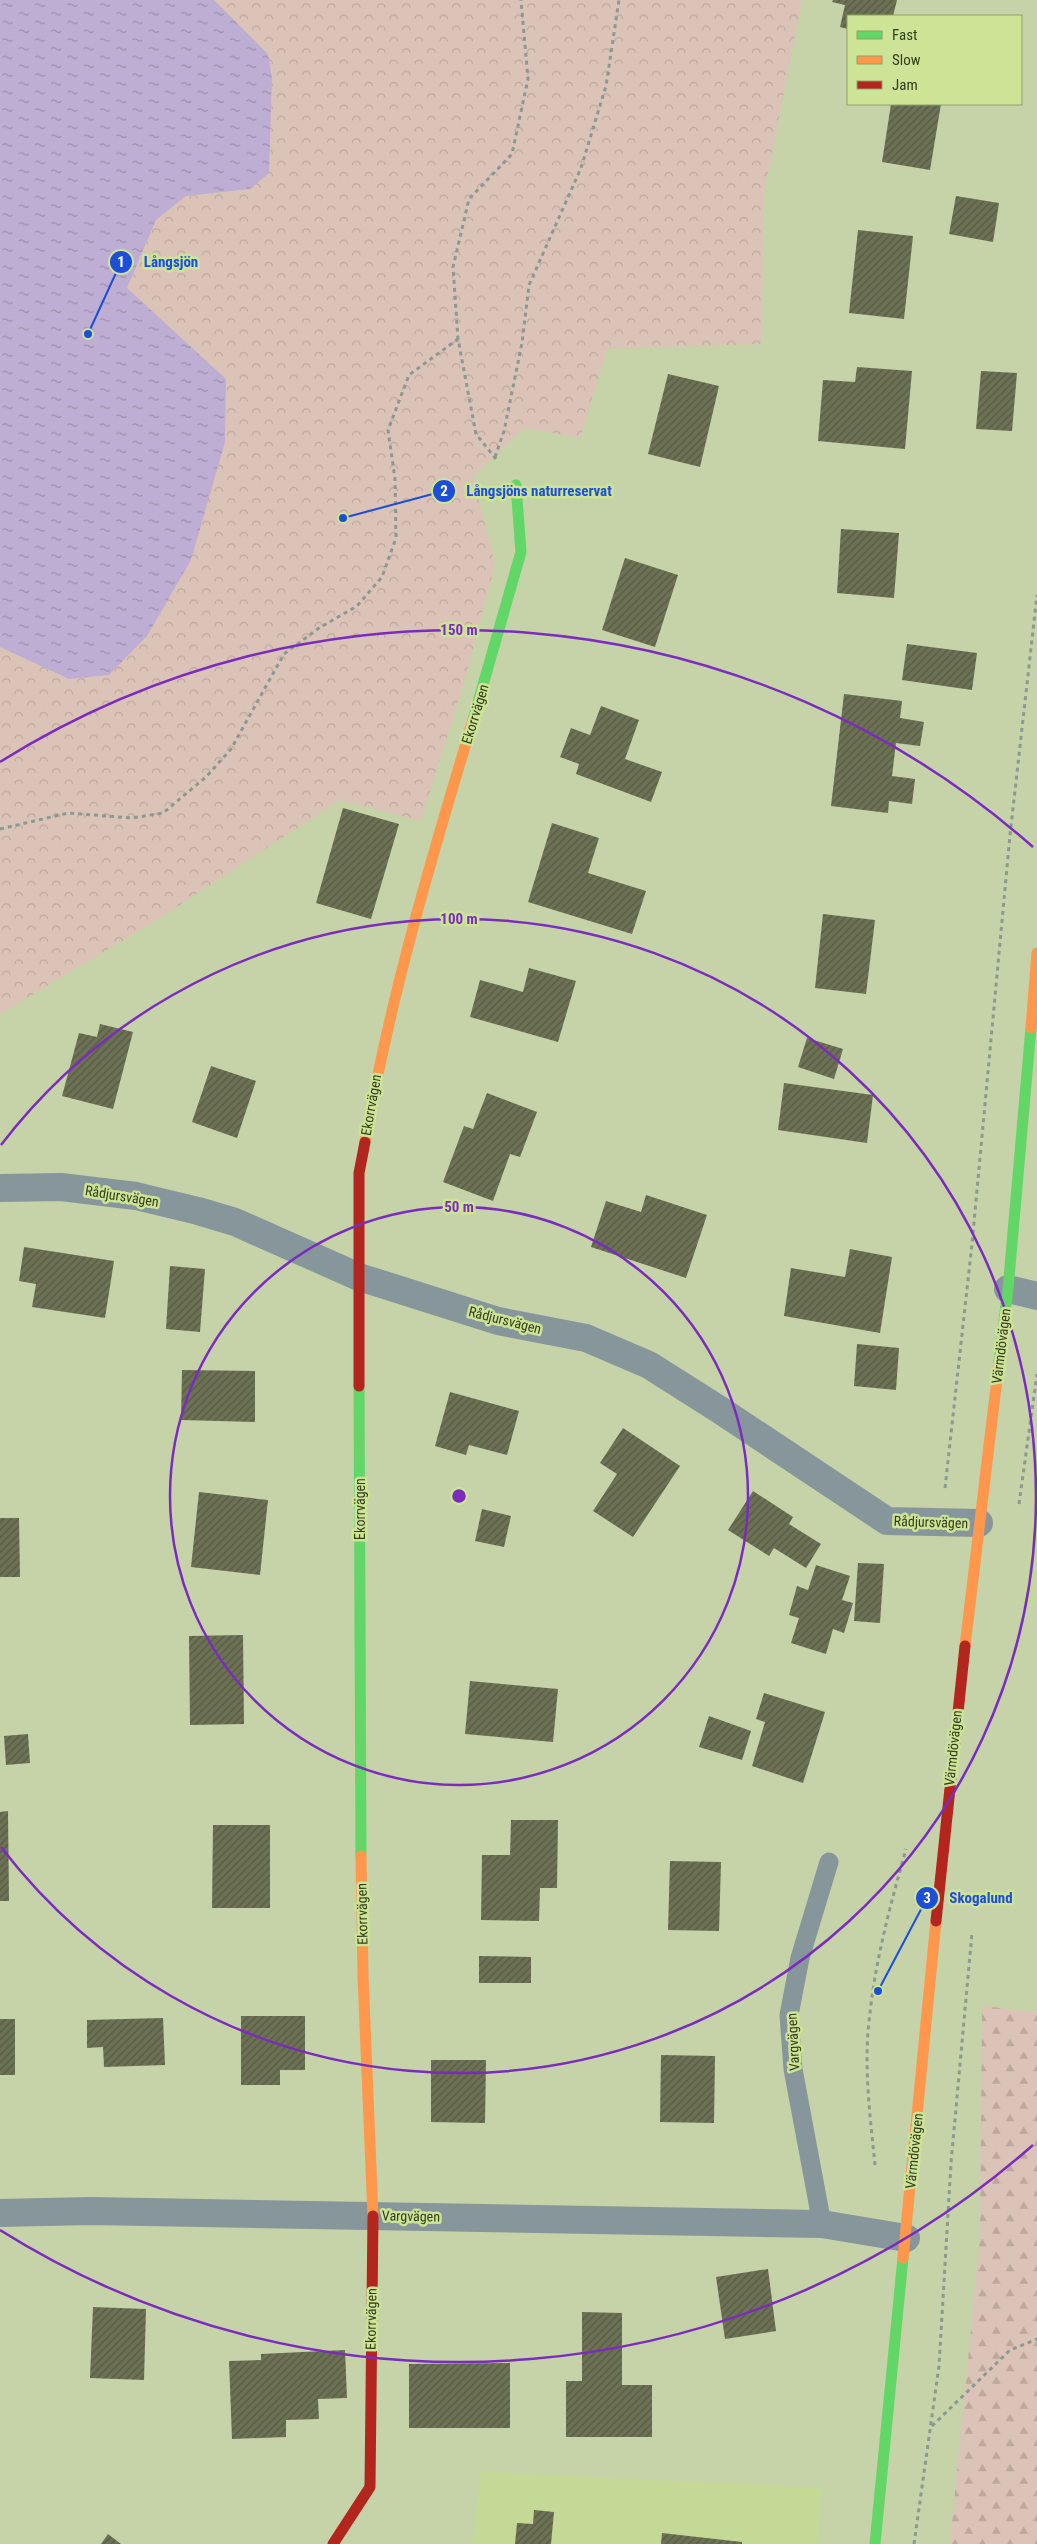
<svg xmlns="http://www.w3.org/2000/svg" width="1037" height="2544" viewBox="0 0 1037 2544" font-family="'Roboto Condensed',sans-serif">
	<defs>
		<pattern id="forest-firs" width="22" height="20" patternUnits="userSpaceOnUse" patternTransform="scale(1.25)"><rect width="22" height="20" fill="#dcc3b7"/><path d="M5 1l3.5 6h-7zM16 11l3.5 6h-7z" fill="#bda89d"/></pattern>
		<pattern id="park-crowns" width="20" height="18" patternUnits="userSpaceOnUse" patternTransform="scale(1.25)"><rect width="20" height="18" fill="#dcc3b7"/><path d="M2 6a3 3 0 1 1 6 0M12 15a3 3 0 1 1 6 0" fill="none" stroke="#bda89d"/></pattern>
		<pattern id="water-ripples" width="26" height="14" patternUnits="userSpaceOnUse" patternTransform="scale(1.25)"><rect width="26" height="14" fill="#beaed3"/><path d="M2 4q2-2 4 0t4 0M15 11q2-2 4 0t4 0" fill="none" stroke="#9b8faa"/></pattern>
		<pattern id="building-hatch" width="6" height="6" patternUnits="userSpaceOnUse" patternTransform="scale(1.25)"><rect width="6" height="6" fill="#6d7256"/><path d="M-1 1l2-2M0 6l6-6M5 7l2-2" fill="none" stroke="#565a42"/></pattern>
	</defs>
	<rect width="100%" height="100%" fill="#c6d2a8"/>
	<g fill="#c5d996">
		<path d="M1037,1484v121l-14,-2z"/>
		<path d="M481,2472l341,16 -5,56h-345z"/>
	</g>
	<path fill="url(#forest-firs)" d="M982,2006l55,6v532h-87l30,-307z"/>
	<path fill="url(#park-crowns)" d="M214,0h588l-38,194 -3,150 -154,5 -27,89 -55,-10 -52,48 22,88 -30,115 -44,142 -81,-21 -188,123 -152,91v-367l69,32 157,-300 -99,-91 29,-68 30,-24 64,-7 19,-17 -1,-118z"/>
	<path fill="url(#water-ripples)" d="M0,0h214l54,54 4,24 -3,95 -19,16 -64,7 -30,24 -29,68 99,91 -1,63 -34,118 -44,76 -38,39 -40,4 -69,-32z"/>
	<g fill="url(#building-hatch)">
		<path d="M833,0h64l-4,16h-45v13l-8,-2 5,-22 -13,-3z"/>
		<path d="M891,104h50l-11,66 -48,-8z"/>
		<path d="M956,196l43,7 -6,39 -44,-8z"/>
		<path d="M858,230l55,6 -9,83 -55,-6z"/>
		<path d="M857,367l55,4 -7,78 -87,-8 5,-61 32,2z"/>
		<path d="M981,371l36,2 -5,58 -36,-2z"/>
		<path d="M668,374l51,12 -19,81 -52,-13z"/>
		<path d="M841,529l58,4 -5,65 -57,-5z"/>
		<path d="M625,558l53,17 -23,72 -53,-17z"/>
		<path d="M907,644l70,9 -5,37 -70,-10z"/>
		<path d="M844,694l58,7 -2,17 24,4 -4,24 -24,-3 -4,33 23,3 -3,25 -23,-3 -1,12 -57,-7z"/>
		<path d="M601,706l38,14 -14,39 37,13 -11,30 -75,-28 3,-10 -19,-7 11,-29 19,7z"/>
		<path d="M343,808l56,16 -28,95 -55,-16z"/>
		<path d="M552,823l47,15 -11,35 58,18 -14,43 -104,-32z"/>
		<path d="M823,914l52,6 -9,74 -51,-6z"/>
		<path d="M529,968l47,13 -18,61 -88,-25 10,-37 43,12z"/>
		<path d="M100,1024l33,8 -20,77 -51,-13 17,-63 18,4z"/>
		<path d="M807,1038l36,11 -9,30 -36,-12z"/>
		<path d="M211,1066l45,15 -19,57 -45,-16z"/>
		<path d="M784,1083l89,12 -6,48 -89,-13z"/>
		<path d="M487,1093l50,19 -17,45 -10,-3 -17,47 -50,-19 21,-56 9,3z"/>
		<path d="M646,1195l61,20 -21,63 -95,-31 15,-46 35,11z"/>
		<path d="M24,1247l90,14 -9,57 -73,-11 4,-23 -17,-3z"/>
		<path d="M850,1249l42,8 -12,76 -96,-17 7,-48 54,9z"/>
		<path d="M170,1266l35,3 -5,63 -34,-3z"/>
		<path d="M857,1344l42,4 -3,42 -42,-4z"/>
		<path d="M182,1370l73,1v51l-74,-2z"/>
		<path d="M450,1392l69,19 -12,44 -38,-10 -3,10 -31,-9z"/>
		<path d="M623,1428l57,38 -47,71 -40,-26 24,-37 -17,-11z"/>
		<path d="M753,1491l40,26 -4,7 32,20 -15,24 -32,-20 -5,8 -41,-26z"/>
		<path d="M199,1492l69,8 -8,75 -69,-8z"/>
		<path d="M482,1509l29,7 -7,31 -29,-6z"/>
		<path d="M0,1518h19l1,59h-20z"/>
		<path d="M858,1563l26,1 -4,59 -26,-2z"/>
		<path d="M816,1565l34,11 -8,24 11,3 -9,30 -11,-4 -7,25 -35,-11 8,-25 -10,-3 8,-29 11,4z"/>
		<path d="M243,1635l1,89 -54,1 -1,-89z"/>
		<path d="M470,1681l88,8 -5,53 -88,-8z"/>
		<path d="M764,1693l61,19 -22,71 -51,-17 13,-44 -9,-3z"/>
		<path d="M709,1716l42,15 -9,29 -43,-13z"/>
		<path d="M28,1734l2,29 -24,2 -2,-29z"/>
		<path d="M8,1811l1,90h-9v-89z"/>
		<path d="M511,1820h47l-1,68h-17l-1,33 -58,-1 1,-65h28z"/>
		<path d="M213,1825h57v83h-58z"/>
		<path d="M670,1861l51,1 -2,69 -51,-1z"/>
		<path d="M479,1956l52,1v26h-52z"/>
		<path d="M241,2016h64v54h-25v15h-39z"/>
		<path d="M163,2018l2,47 -61,2 -1,-20 -16,1v-28z"/>
		<rect x="0" y="2019" width="15" height="56"/>
		<path d="M661,2055l54,1 -1,67 -54,-1z"/>
		<path d="M431,2060h55l-1,63 -54,-1z"/>
		<path d="M768,2269l8,62 -51,8 -9,-62z"/>
		<path d="M93,2307l53,2 -2,71 -54,-2z"/>
		<path d="M582,2312l40,1v72h30v52h-86v-56h16z"/>
		<path d="M345,2350l2,48 -29,1 1,20 -33,1v17l-54,2 -3,-78 32,-1v-6z"/>
		<path d="M510,2363v65h-101v-64z"/>
		<path d="M534,2510l20,2 -3,32h-36l2,-21 16,1z"/>
		<path d="M662,2533l80,9v2h-81z"/>
		<path d="M108,2534l13,10h-20z"/>
	</g>
	<g fill="none" stroke-linecap="round" stroke-linejoin="round">
		<g stroke="#8c9991" stroke-width="3" stroke-dasharray="4 4" stroke-linecap="butt">
			<path d="M495,457l9,-26 18,-88 7,-58 52,-117 25,-82 13,-86"/>
			<path d="M496,459l-20,-25 -18,-95 -5,-72 16,-68 43,-45 16,-75 -7,-79"/>
			<path d="M0,829l68,-16 64,5 31,-5 43,-36 25,-28 53,-95 35,-26 38,-22 25,-29 14,-39 -1,-59 -7,-49 21,-55 49,-36"/>
			<path d="M945,1488l27,-244 38,-409 27,-240"/>
			<path d="M1019,1504l18,-130"/>
			<path d="M875,2165c-5,-50 -12,-102 -5,-152 6,-56 21,-110 36,-164"/>
			<path d="M932,2426l78,-76 27,-11"/>
			<path d="M914,2544l25,-178 12,-203 21,-230"/>
		</g>
		<path stroke="#87969b" stroke-width="19" d="M822,2224l-29,-155 -4,-54 11,-57 29,-96"/>
		<g stroke="#87969b" stroke-width="28">
			<path d="M0,1188l61,-1 75,9 62,15 37,11 124,55 139,44 88,17 63,27 71,45 167,111 92,2"/>
			<path d="M1008,1289l29,7"/>
			<path d="M0,2213l91,-2 731,13 84,14"/>
		</g>
		<g stroke="#63d668" stroke-width="11">
			<path d="M473,720l48,-168 -5,-67"/>
			<path d="M999,1362l9,-73 23,-261"/>
			<path d="M359,1386l2,470"/>
			<path d="M875,2544l28,-286"/>
		</g>
		<g stroke="#ff974d" stroke-width="11">
			<path d="M1031,1028l6,-75"/>
			<path d="M365,1142c25,-144 66,-283 108,-422"/>
			<path d="M965,1646l34,-284"/>
			<path d="M361,1856l2,120 10,240"/>
			<path d="M903,2258l33,-337"/>
		</g>
		<g stroke="#b3261e" stroke-width="11">
			<path d="M359,1386v-213l6,-31"/>
			<path d="M936,1921l29,-275"/>
			<path d="M333,2544l37,-57 3,-271"/>
		</g>
	</g>
	<g fill="none" stroke="#7b2cbf" stroke-width="2.5">
		<circle cx="459" cy="1496" r="289"/>
		<path d="M1 1145A577 577 0 1 1 1 1847"/>
		<path d="M1033 2145A866 866 0 0 1 0 2230M0 762A866 866 0 0 1 1033 847"/>
	</g>
	<g text-anchor="middle" stroke-width="5" stroke-linejoin="round" paint-order="stroke">
		<g font-size="14" fill="#333c1c" stroke="#cde496">
			<text transform="translate(475 714) rotate(-73)" y="5">Ekorrvägen</text>
			<text transform="translate(371 1105) rotate(-80)" y="5">Ekorrvägen</text>
			<text transform="translate(122 1196) rotate(9)" y="5">Rådjursvägen</text>
			<text transform="translate(505 1320) rotate(14)" y="5">Rådjursvägen</text>
			<text transform="translate(1001 1346) rotate(-83)" y="5">Värmdövägen</text>
			<text transform="translate(360 1509) rotate(-90)" y="5">Ekorrvägen</text>
			<text transform="translate(931 1522) rotate(2)" y="5">Rådjursvägen</text>
			<text transform="translate(953 1748) rotate(-84)" y="5">Värmdövägen</text>
			<text transform="translate(362 1914) rotate(-91)" y="5">Ekorrvägen</text>
			<text transform="translate(793 2042) rotate(-93)" y="5">Vargvägen</text>
			<text transform="translate(914 2151) rotate(-84)" y="5">Värmdövägen</text>
			<text transform="translate(411 2216) rotate(1)" y="5">Vargvägen</text>
			<text transform="translate(371 2319) rotate(-89)" y="5">Ekorrvägen</text>
		</g>
	</g>
	<circle cx="459" cy="1496" r="8" fill="#7b2cbf" stroke="#cde496" stroke-width="2.5"/>
	<g font-size="15" text-anchor="middle" font-weight="bold" fill="#7b2cbf" stroke="#cde496" stroke-width="5" stroke-linejoin="round" paint-order="stroke">
		<text x="459" y="635">150 m</text>
		<text x="459" y="924">100 m</text>
		<text x="459" y="1212">50 m</text>
	</g>
	<path fill="none" stroke="#1d4ed8" stroke-width="2" d="M88 334L121 262M343 518L444 491M878 1991L927 1898"/>
	<g fill="#1d4ed8" stroke="#cde496" stroke-width="2">
		<circle cx="88" cy="334" r="5"/>
		<circle cx="343" cy="518" r="5"/>
		<circle cx="878" cy="1991" r="5"/>
		<circle cx="121" cy="262" r="12"/>
		<circle cx="444" cy="491" r="12"/>
		<circle cx="927" cy="1898" r="12"/>
	</g>
	<g font-size="15" text-anchor="middle" font-weight="bold" fill="#fff">
		<text x="121" y="267">1</text>
		<text x="444" y="496">2</text>
		<text x="927" y="1903">3</text>
	</g>
	<g font-size="15" text-anchor="middle" font-weight="bold" fill="#1d4ed8" stroke="#cde496" stroke-width="5" stroke-linejoin="round" paint-order="stroke">
		<text x="171" y="267">Långsjön</text>
		<text x="539" y="496">Långsjöns naturreservat</text>
		<text x="981" y="1903">Skogalund</text>
	</g>
	<rect x="847" y="15" width="175" height="90" fill="#cde496" stroke="#8fa165"/>
	<rect x="857" y="31" width="25" height="8" fill="#63d668" stroke="#8fa165"/>
	<text x="892" y="40" font-size="15" fill="#333c1c">Fast</text>
	<rect x="857" y="56" width="25" height="8" fill="#ff974d" stroke="#8fa165"/>
	<text x="892" y="65" font-size="15" fill="#333c1c">Slow</text>
	<rect x="857" y="81" width="25" height="8" fill="#b3261e" stroke="#8fa165"/>
	<text x="892" y="90" font-size="15" fill="#333c1c">Jam</text>
</svg>
